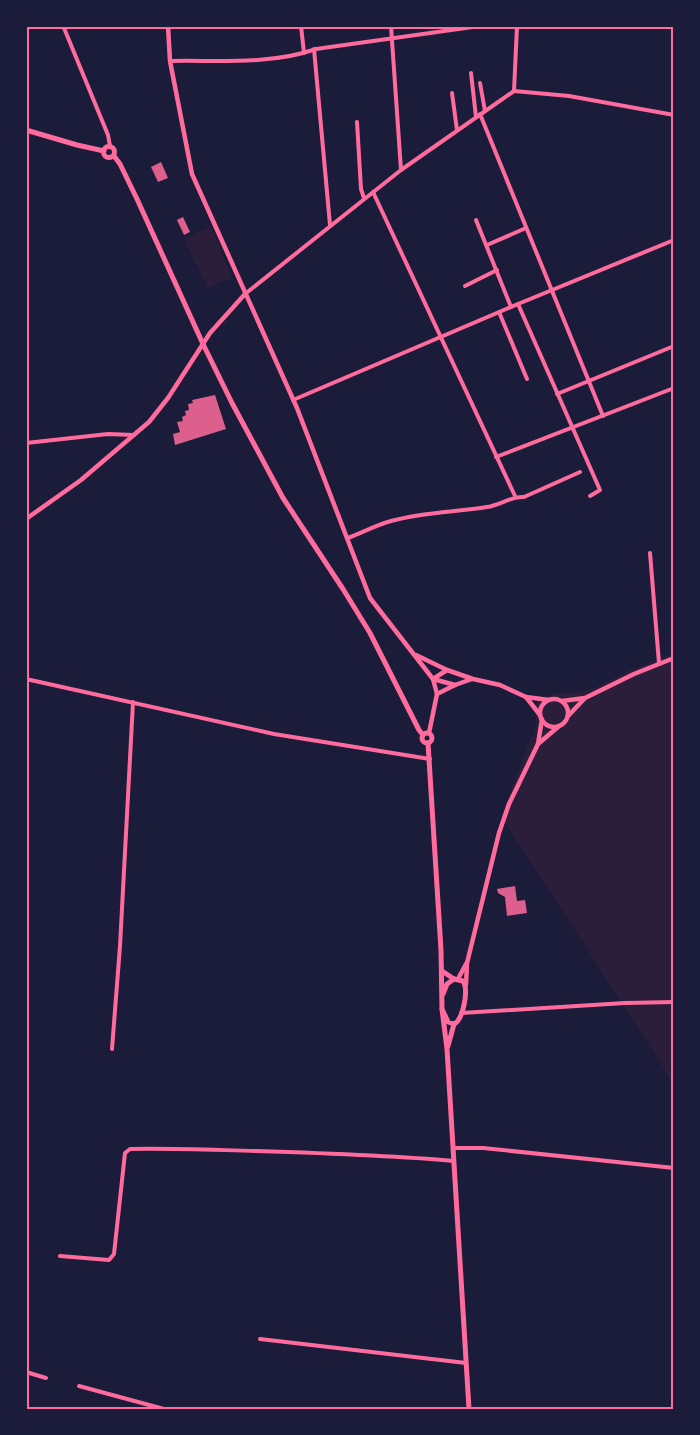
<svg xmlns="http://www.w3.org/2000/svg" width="700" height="1435" viewBox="0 0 700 1435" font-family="'Roboto Serif',serif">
	<rect width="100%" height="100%" fill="#1b1b3a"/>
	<g fill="#2a1e3b">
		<path d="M211,226l21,52 -25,10 -23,-49z"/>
		<path d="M674,653v431l-173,-268 35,-91v-20l4,-6 15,-6h19l23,-6 31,-16z"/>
	</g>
	<g fill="#dd5f8e">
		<path d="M161,162l7,16 -10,4 -7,-15z"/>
		<path d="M183,217l7,15 -6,3 -7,-15z"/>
		<path d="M215,395l11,34 -51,16 -2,-11 7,-2 -3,-10 6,-1 -1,-4 4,-2 -1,-4 4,-1 -1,-6 5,-1 -1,-3z"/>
		<path d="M515,886l2,15 8,-1 2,13 -20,3 -2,-19 -7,-4 -1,-4z"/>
	</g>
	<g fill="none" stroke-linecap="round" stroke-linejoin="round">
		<g stroke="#ff6b9d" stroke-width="4">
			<path d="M67,26l-3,2 44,107 2,11"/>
			<path d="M301,26l3,27"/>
			<path d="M391,26l10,144"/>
			<path d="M314,49l16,176"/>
			<path d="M170,61c47,-1 101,4 146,-12l164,-23"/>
			<path d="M471,73l5,44"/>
			<path d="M480,83l5,28"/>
			<path d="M514,91l55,5 105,19"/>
			<path d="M514,91l3,-65"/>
			<path d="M452,93l5,37"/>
			<path d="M480,114l123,302"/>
			<path d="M357,122l4,67 3,9"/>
			<path d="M373,192l142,304"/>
			<path d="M476,220l35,87"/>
			<path d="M487,245l39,-17"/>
			<path d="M465,286l32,-16"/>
			<path d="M245,294l156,-124 113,-79"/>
			<path d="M518,304l82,186 -10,6"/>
			<path d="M499,312l28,67"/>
			<path d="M557,394l117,-48"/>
			<path d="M293,400l225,-96 156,-64"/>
			<path d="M26,443l82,-9 26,1"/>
			<path d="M496,457l178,-69"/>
			<path d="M348,538c14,-5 28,-13 43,-17 31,-9 65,-9 96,-14 14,-2 24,-11 37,-10l56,-25"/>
			<path d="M650,553l9,110"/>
			<path d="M26,679l248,55 156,25"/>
			<path d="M461,1013l164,-10 49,-1"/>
			<path d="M112,1049l8,-103 13,-244"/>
			<path d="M453,1148h30l191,20"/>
			<path d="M60,1256l49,4 5,-6 11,-101 5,-4c42,-1 84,1 126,2 66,2 132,4 198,10"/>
			<path d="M260,1339l206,24"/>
			<path d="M26,1372l20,6"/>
			<path d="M79,1386l85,23"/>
		</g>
		<g stroke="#ff6b9d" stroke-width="4.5">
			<path d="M168,26l2,35 22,113 105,234 73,190 63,81 22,6"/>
			<path d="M26,519l55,-39 68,-58 19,-24 42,-65 35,-39"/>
			<path d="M416,655l31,15 26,9 27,6 26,12 23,3"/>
			<path d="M433,679l14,-9"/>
			<path d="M437,694l18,-9 17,-6"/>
			<path d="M526,697l14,18"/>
			<circle cx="554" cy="713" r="14"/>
			<path d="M562,701l23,-3 49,-24 40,-16"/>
			<path d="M569,715l15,-16"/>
			<path d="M429,733l8,-39 -4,-15"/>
			<path d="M538,744l20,-17"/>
			<path d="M458,979l8,-15"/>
			<path d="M466,985l1,-22 32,-130 10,-29 29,-60 4,-25"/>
		</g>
		<g stroke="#ff6b9d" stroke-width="5">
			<path d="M26,130l51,15 27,6"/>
			<circle cx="109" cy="152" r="5.5"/>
			<path d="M114,156l6,8 17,35 66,145 29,59 51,95 60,91 27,44 49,97 4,5"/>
			<circle cx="427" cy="738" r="5"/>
			<path d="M428,743l13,207 1,59 6,13 6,2"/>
			<path d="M442,971l12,8 9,2c6,9 0,39 -9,43l-6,22"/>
			<path d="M443,994l4,-10 7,-5"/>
			<path d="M442,1009l5,40 22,360"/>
		</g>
	</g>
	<rect width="700" height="1435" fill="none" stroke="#1b1b3a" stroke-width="55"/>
	<rect x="28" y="28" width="644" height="1380" fill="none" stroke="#ff6b9d" stroke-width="2"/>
</svg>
